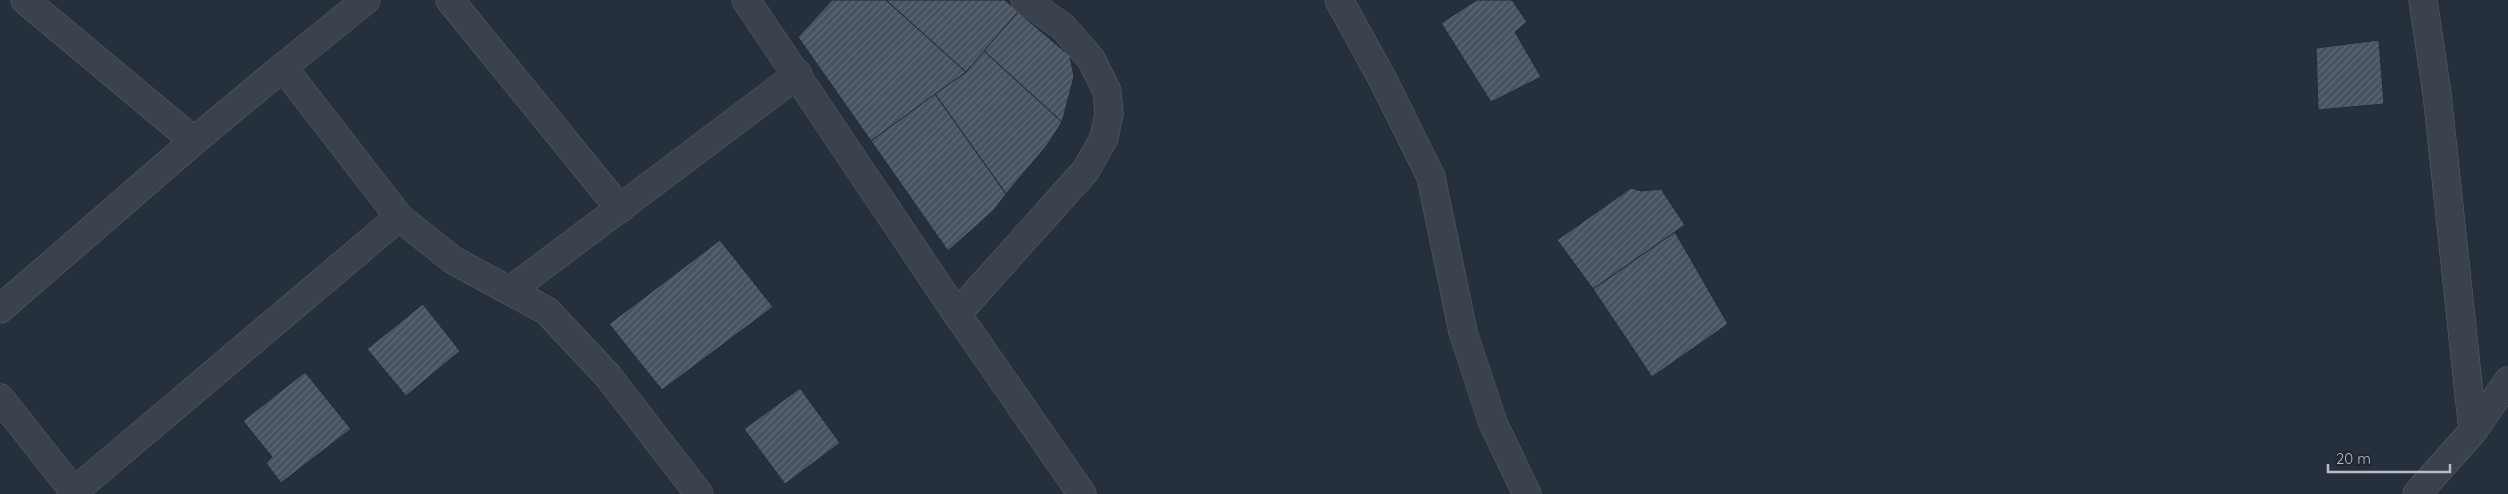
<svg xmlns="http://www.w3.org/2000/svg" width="2508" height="494" viewBox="0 0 2508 494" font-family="Quicksand,sans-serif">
	<defs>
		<pattern id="building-hatch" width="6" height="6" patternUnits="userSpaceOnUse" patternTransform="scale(1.25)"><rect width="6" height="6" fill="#485361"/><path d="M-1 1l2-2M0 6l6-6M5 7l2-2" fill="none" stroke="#606a76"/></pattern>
	</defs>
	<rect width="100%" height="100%" fill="#26303d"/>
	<g fill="url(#building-hatch)" stroke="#212935">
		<path d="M832,0h54l80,72 -95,69 -73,-104z"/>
		<path d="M886,0h119l13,12 -52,60z"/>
		<path d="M1477,0h35l15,22 -12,10 26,45 -50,25 -50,-79z"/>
		<path d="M1018,12l52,44 4,21 -12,45 -78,-71z"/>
		<path d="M2379,40l5,64 -66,6 -2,-62z"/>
		<path d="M984,51l78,71 -14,22 -42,50 -71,-100 31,-22z"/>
		<path d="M935,94l71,100 -12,16 -46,41 -77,-110z"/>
		<path d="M1631,188l11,3 19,-2 24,36 -92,64 -36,-49z"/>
		<path d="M1675,232l53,92 -76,53 -59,-88z"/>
		<path d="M720,240l53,67 -111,83 -53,-66z"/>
		<path d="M423,304l37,47 -54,45 -39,-47z"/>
		<path d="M305,372l46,57 -70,54 -15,-20 6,-6 -29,-36z"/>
		<path d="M800,388l40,55 -55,41 -41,-55z"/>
	</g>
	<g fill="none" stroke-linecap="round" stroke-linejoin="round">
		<g stroke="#58606b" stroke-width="29">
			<g id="minor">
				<path d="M25,0l169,141 89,-74 116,150 54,43 94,51 61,65 91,118"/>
				<path d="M450,0l170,209"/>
				<path d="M746,0l211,314 125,180"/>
				<path d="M1339,0l44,80 48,97 32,155 30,91 34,71"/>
				<path d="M2423,0l14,94 36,337"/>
				<path d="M283,67l83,-67"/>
				<path d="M511,290l287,-216"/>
				<path d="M0,309l194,-168"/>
				<path d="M957,314l129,-144 18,-32 5,-24 -2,-23 -16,-32 -28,-32 -38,-27"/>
				<path d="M0,398l76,96"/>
				<path d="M71,494l328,-277"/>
				<path d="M2417,494l56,-63 35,-50"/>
			</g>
		</g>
		<use href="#minor" stroke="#3a424e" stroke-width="28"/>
	</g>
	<path d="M2328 464v8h122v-8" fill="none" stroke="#b6bdc8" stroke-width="2.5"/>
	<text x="2336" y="464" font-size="15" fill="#b6bdc8" stroke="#1f2733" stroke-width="4" paint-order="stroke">20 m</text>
</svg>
